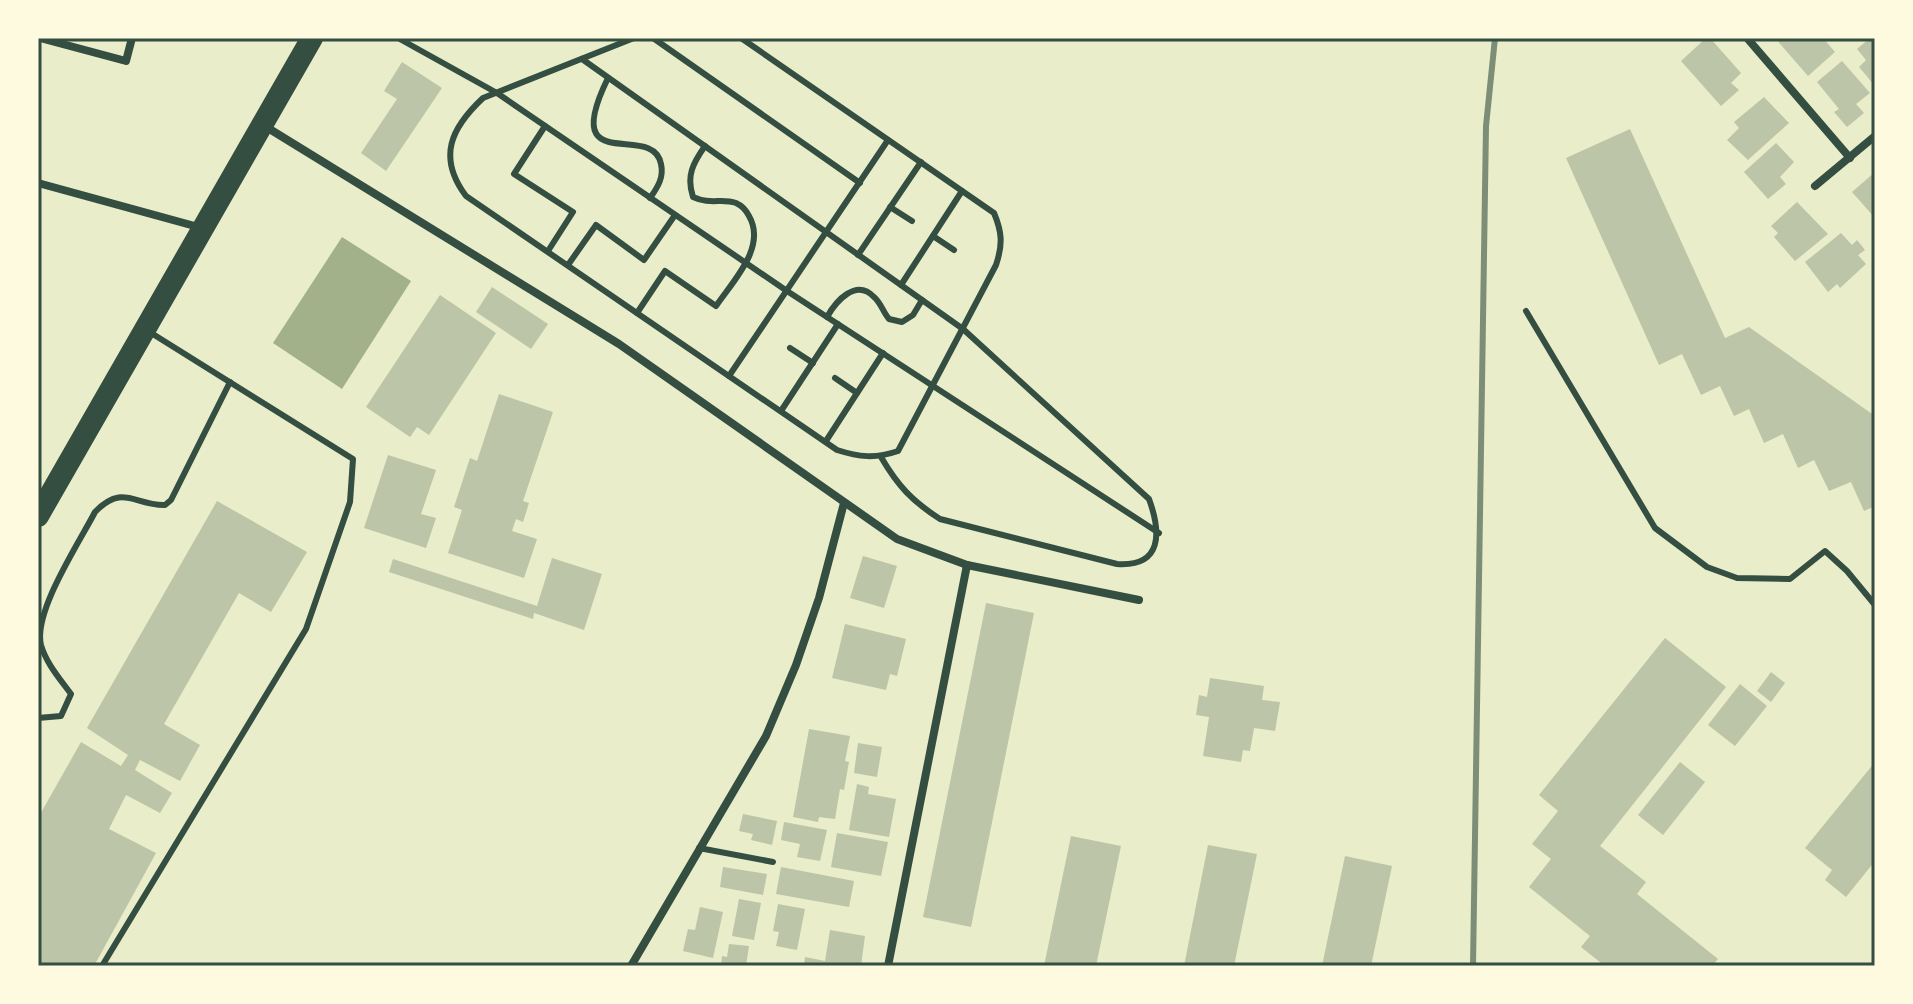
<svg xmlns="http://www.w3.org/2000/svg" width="1913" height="1004" viewBox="0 0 1913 1004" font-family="'Space Grotesk',sans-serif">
	<rect width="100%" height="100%" fill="#e9edc9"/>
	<path fill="#a3b18a" d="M342,237l69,44 -69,108 -69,-46z"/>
	<g fill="#bcc5a7">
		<path d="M1706,38h4l31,35 -10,10 8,7 -18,16 -40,-45z"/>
		<path d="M1775,38h48l12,14 -27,24z"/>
		<path d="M1870,38h5v48l-16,-19 7,-7 -9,-11z"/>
		<path d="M1842,61l28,32 -14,11 8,9 -17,14 -13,-15 5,-3 -22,-27z"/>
		<path d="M402,62l40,26 -56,83 -25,-18 36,-54 -13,-8z"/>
		<path d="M1764,97l25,26 -41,37 -21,-20 12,-12 -5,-6z"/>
		<path d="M1630,129l95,209 24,-11 126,89v90l-11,5 -13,-29 -22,9 -15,-31 -16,8 -15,-34 -19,9 -15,-34 -15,7 -14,-30 -19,9 -19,-41 -23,11 -93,-207z"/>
		<path d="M1776,143l18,19 -14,15 6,7 -18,15 -24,-27z"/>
		<path d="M1875,172v46l-23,-26z"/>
		<path d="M1797,202l31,32 -33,27 -21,-24 4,-4 -7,-7z"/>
		<path d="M1841,233l11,12 5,-5 8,10 -7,5 8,9 -26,24 -3,-4 -9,8 -23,-30z"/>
		<path d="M492,287l56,37 -17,25 -55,-37z"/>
		<path d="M440,295l56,38 -67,102 -12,-8 -7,10 -44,-30z"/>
		<path d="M499,394l54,18 -30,89 6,2 -6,19 -7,-3 -4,12 25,8 -13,39 -76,-25 14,-43 -8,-3 16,-49 7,3z"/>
		<path d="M388,455l48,15 -15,44 15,4 -10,30 -62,-20z"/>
		<path d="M217,501l90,51 -36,60 -32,-19 -75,131 36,21 -20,36 -40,-21 -5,10 37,23 -12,20 -34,-18 -17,34 47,24 -62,113h-56v-148l43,-76 40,24 7,-11 -41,-27z"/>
		<path d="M863,556l34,10 -13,42 -34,-10z"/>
		<path d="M552,558l50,16 -18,56 -50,-17 -1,6 -144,-47 4,-13 144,47z"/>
		<path d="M986,603l48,10 -63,314 -48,-10z"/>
		<path d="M845,624l61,15 -9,37 -7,-2 -4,16 -54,-12z"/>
		<path d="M1665,638l61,49 -126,159 46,36 -9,12 81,65 -6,7h-107l-24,-19 9,-11 -61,-49 22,-28 -19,-15 26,-33 -19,-16z"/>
		<path d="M1771,672l14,11 -14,19 -14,-11z"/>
		<path d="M1210,678l54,8 -2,14 18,2 -5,29 -21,-3 -4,23 -7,-1 -2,12 -38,-6 6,-39 -13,-2 3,-20 8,2z"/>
		<path d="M1740,684l27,22 -32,40 -27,-21z"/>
		<path d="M809,729l41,7 -5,25 4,1 -5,28 -4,-1 -5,30 -16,-2 -1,5 -25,-5z"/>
		<path d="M858,743l24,4 -5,30 -23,-4z"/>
		<path d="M1680,762l25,20 -42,53 -25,-20z"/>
		<path d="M1875,762v99l-29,36 -21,-17 7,-10 -27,-22z"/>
		<path d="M857,784l12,3 -1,7 28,5 -7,38 -40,-7z"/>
		<path d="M743,814l34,7 -5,24 -21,-5 2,-6 -14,-3z"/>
		<path d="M784,822l43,8 -7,31 -23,-4 3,-13 -19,-4z"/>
		<path d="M837,833l51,9 -7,34 -50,-9z"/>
		<path d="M1071,836l50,10 -25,120h-52z"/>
		<path d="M1208,845l49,9 -23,112h-50z"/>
		<path d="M1345,856l47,10 -21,100h-49z"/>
		<path d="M723,867l44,7 -4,21 -43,-8z"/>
		<path d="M781,867l73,14 -5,26 -73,-13z"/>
		<path d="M739,899l22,4 -7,37 -22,-4z"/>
		<path d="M778,904l27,5 -8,41 -21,-4 3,-14 -6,-1z"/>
		<path d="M700,907l23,5 -10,46 -30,-7 5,-22 7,1z"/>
		<path d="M830,930l35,6 -4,30h-57l1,-9 20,4z"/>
		<path d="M729,944l20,2 -3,20h-25l1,-10 5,1z"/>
	</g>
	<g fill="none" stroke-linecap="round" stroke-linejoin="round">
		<g stroke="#344e41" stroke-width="6">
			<path d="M398,38l99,55 290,198 372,242"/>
			<path d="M634,38l-151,60c-32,30 -46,59 -17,98l371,254c22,7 38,9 61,1l98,-186c7,-21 6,-33 -2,-52l-253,-175"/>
			<path d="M653,38l207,145"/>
			<path d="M582,59l381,270 186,170c12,33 14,68 -32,65l-177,-45c-28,-18 -42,-33 -59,-62"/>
			<path d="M608,78c-50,102 45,42 53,86 3,13 -3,23 -11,34"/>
			<path d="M545,126l-31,48 59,38 -25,39"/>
			<path d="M890,207l22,14"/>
			<path d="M933,236l21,14"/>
			<path d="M858,255l63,-93"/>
			<path d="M568,265l28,-40 48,35 31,-45"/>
			<path d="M901,285l61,-94"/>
			<path d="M1526,311l129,217 52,39 30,11 53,1 35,-28 22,20 28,34"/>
			<path d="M637,313l28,-42 51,35c17,-25 51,-59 33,-90 -3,-6 -6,-10 -13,-13 -14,-5 -26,2 -43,-6 -7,-21 0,-34 12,-51"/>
			<path d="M827,317c9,-16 29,-39 47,-20 7,6 9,15 15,22l13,3 11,-7 9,-15"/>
			<path d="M790,348l23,15"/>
			<path d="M729,376l159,-236"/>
			<path d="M835,378l22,15"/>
			<path d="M781,411l57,-87"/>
			<path d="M826,441l57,-88"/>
			<path d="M38,718l23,-2 10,-22c-11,-15 -25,-31 -30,-49 -8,-33 38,-102 54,-133 28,-29 40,-6 70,-7l6,-5 59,-118"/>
			<path d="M699,848l74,14"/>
			<path d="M102,966l204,-337 44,-127 3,-43 -205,-128"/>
		</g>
		<g stroke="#344e41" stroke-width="8">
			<path d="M40,38l86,23 6,-23"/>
			<path d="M1747,38l103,120"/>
			<path d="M263,125l356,219 278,195 70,26 172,35"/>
			<path d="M38,183l164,45"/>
			<path d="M1815,186l60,-50"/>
			<path d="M631,966l135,-230 30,-71 23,-67 25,-95"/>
			<path d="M888,966l79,-401"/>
		</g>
		<path stroke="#344e41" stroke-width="22" d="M38,516l274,-478"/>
		<path stroke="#7c8e77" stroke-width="6" d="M1473,966l13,-840 9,-88"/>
	</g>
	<rect width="1913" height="1004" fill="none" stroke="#fefae0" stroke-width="80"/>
	<rect x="40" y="40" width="1833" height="924" fill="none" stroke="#344e41" stroke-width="3"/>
</svg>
